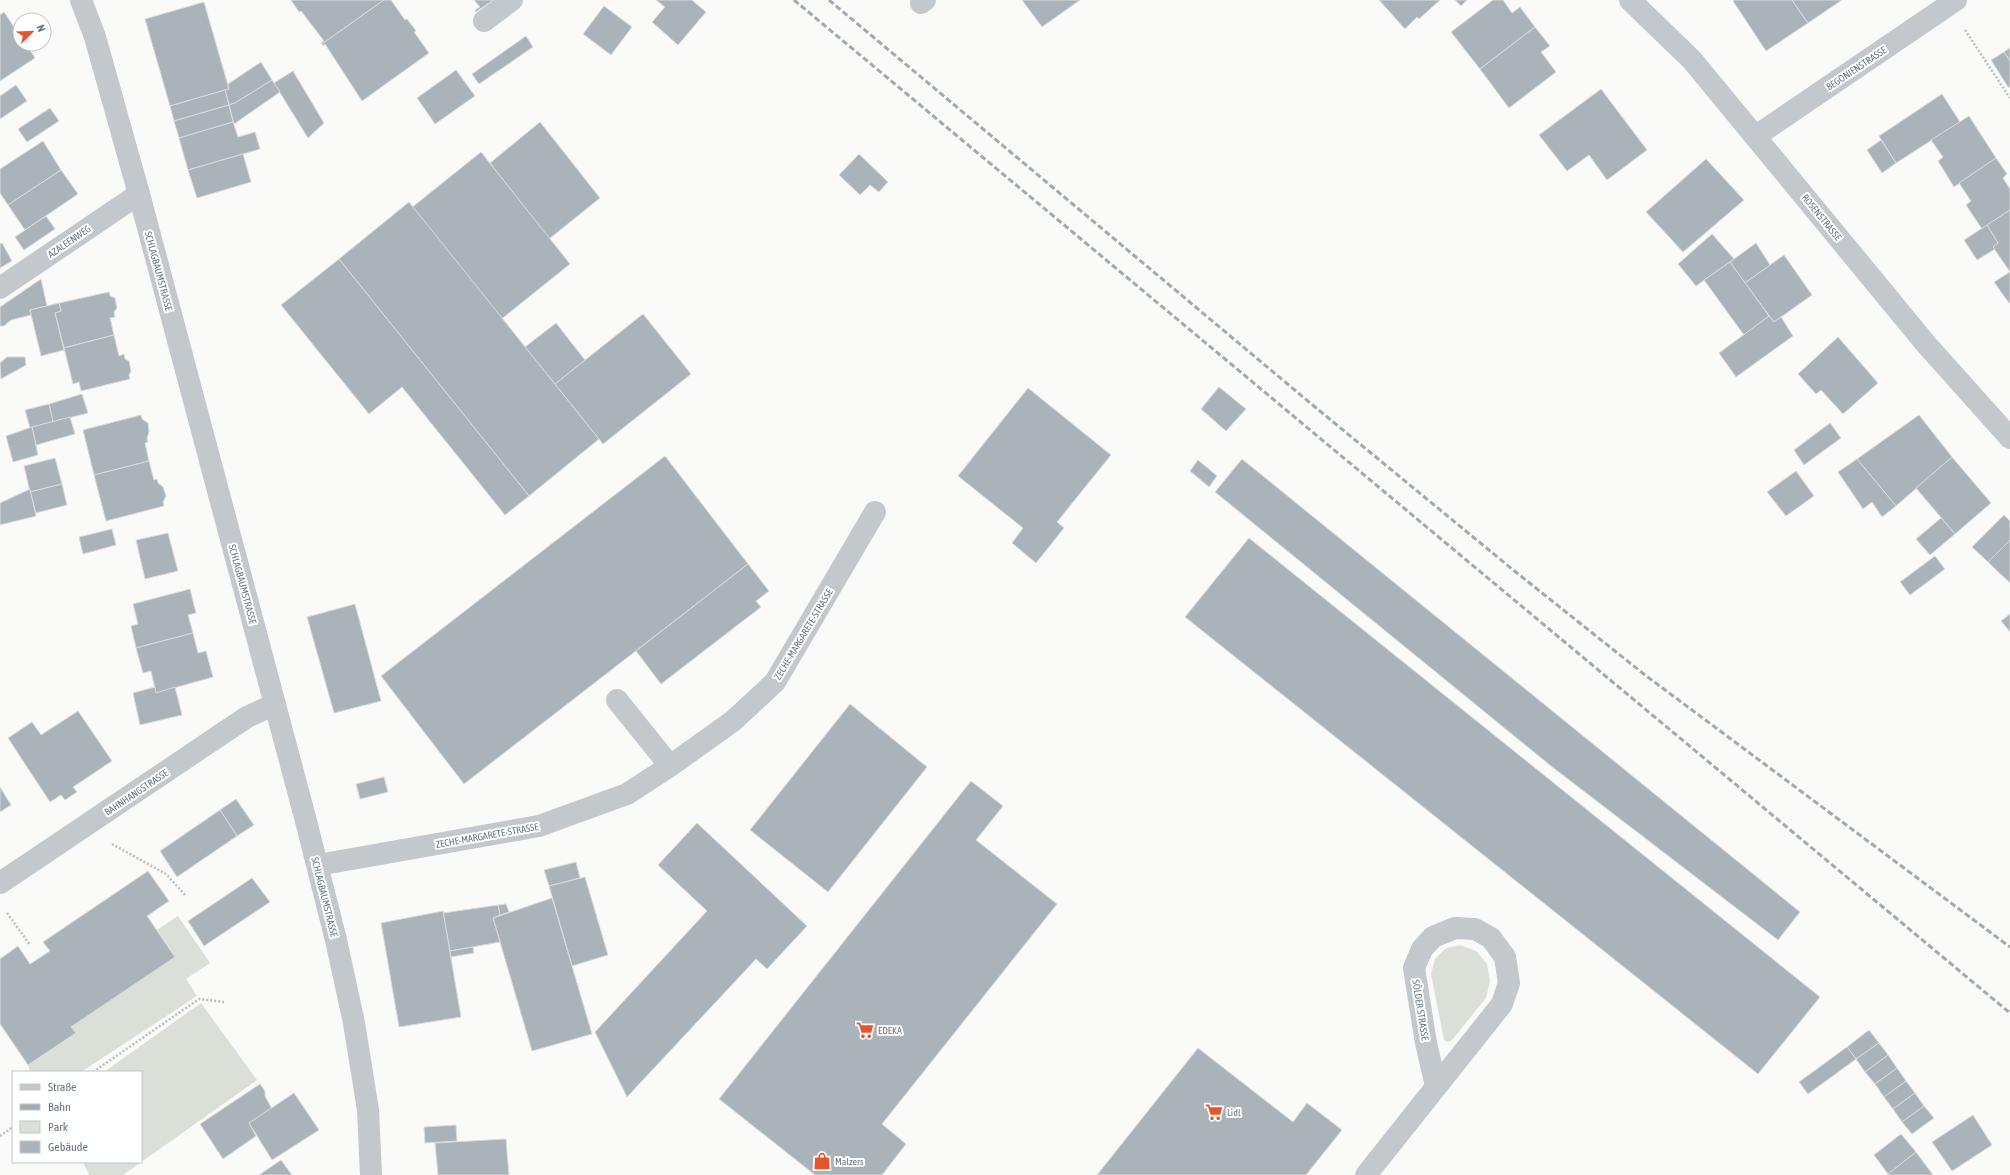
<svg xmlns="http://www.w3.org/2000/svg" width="2010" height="1175" viewBox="0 0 2010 1175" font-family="'Asap Condensed',sans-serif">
	<rect width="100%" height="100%" fill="#fafaf8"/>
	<g fill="#dadfd7">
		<path d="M178,916l32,47 -24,16 11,17 -116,76h-51l-2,-7 47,-32 -4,-6 104,-71 -18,-26z"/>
		<path d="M1460,945l16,6 11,13 3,17 -4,17 -34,42 -4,2 -4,-2 -13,-66 4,-15 11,-11z"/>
		<path d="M201,1003l56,77 -134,95h-34l-6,-13h58v-90h-37z"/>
	</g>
	<g fill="#aab3b9" stroke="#dcdcda">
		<path d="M291,0h93l-62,44 -1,-1 3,-2 -23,-30 -2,1z"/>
		<path d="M384,0h7l14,20 2,-1 9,12 -2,1 15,21 -67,48 -37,-57 -2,2 -1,-2z"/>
		<path d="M474,0h19l-17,12 -1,-2 5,-3z"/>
		<path d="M656,0h36l14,12 -28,33 -26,-23 13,-15z"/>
		<path d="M1022,0h58l-38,27z"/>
		<path d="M1379,0h61l-21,19 -2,-2 -12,12z"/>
		<path d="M1455,0h12l-6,6z"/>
		<path d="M1493,0h10l9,13 8,-6 15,20 -55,42 -29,-37z"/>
		<path d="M1734,0h58l16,23 -42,28 -33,-50z"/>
		<path d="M1792,0h50l-34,23z"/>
		<path d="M204,2l25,87 -59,17 -25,-87z"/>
		<path d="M604,6l28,21 -21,28 -28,-21z"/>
		<path d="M4,12l16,24v8h6l9,14 -35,23v-66z"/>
		<path d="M1535,27l15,19 -9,6 15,20 -47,36 -29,-39z"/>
		<path d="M526,36l7,11 -54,37 -7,-10z"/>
		<path d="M2010,48v13l-6,-9z"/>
		<path d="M2004,52l6,9v26h-2l-17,-27z"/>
		<path d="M261,62l11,18 -37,23 -6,2 -4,-15 4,-1 -1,-5z"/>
		<path d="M456,70l19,26 -40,28 -18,-26z"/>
		<path d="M293,71l31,52 -16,15 -34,-55z"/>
		<path d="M272,80l8,12 -46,32 -5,-19 6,-2z"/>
		<path d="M16,85l11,16 -27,18v-23z"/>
		<path d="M1601,89l46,61 -40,30 -18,-25 -22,16 -28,-36z"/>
		<path d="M225,90l4,15 -55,16 -4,-15z"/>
		<path d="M1942,94l18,28 -64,41 -17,-27z"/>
		<path d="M229,105l4,17 -54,16 -5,-17z"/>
		<path d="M50,108l9,13 -32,21 -9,-13z"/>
		<path d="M1969,116l27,42 -42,29 -16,-26 5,-4 -12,-17z"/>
		<path d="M233,122l5,15 17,-5 5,17 -72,21 -9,-32z"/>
		<path d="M540,122l60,76 -51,41 -59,-76z"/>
		<path d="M1881,140l15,23 -14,10 -15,-23z"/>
		<path d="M43,141l18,29 -53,35 -8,-12v-24z"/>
		<path d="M481,152l89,112 -71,57 -89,-112z"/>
		<path d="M243,154l8,28 -54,16 -9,-28z"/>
		<path d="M859,154l29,28 -9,10 -9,-7 -10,10 -21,-20z"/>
		<path d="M1996,158l11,16 -4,4 7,11v21l-28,19 -16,-24 5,-4 -12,-18z"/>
		<path d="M1706,159l38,41 -61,52 -37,-40z"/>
		<path d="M61,170l17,24 -53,36 -17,-25z"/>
		<path d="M409,202l190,237 -70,57 -190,-237z"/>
		<path d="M2010,210v62l-17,-25 5,-4 -11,-18z"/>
		<path d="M46,216l9,13 -31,21 -9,-13z"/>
		<path d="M1987,225l11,18 -5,4 2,2 -18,11 -13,-20z"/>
		<path d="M1712,234l22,25 -38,27 -18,-22z"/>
		<path d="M2,243l10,18 -12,7v-24z"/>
		<path d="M1756,243l14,22 -25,18 -15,-21z"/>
		<path d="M1784,255l28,40 -38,27 -29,-39z"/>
		<path d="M339,259l190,237 -24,19 -103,-128 -33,27 -88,-109z"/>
		<path d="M1730,262l39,54 -25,19 -40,-55z"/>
		<path d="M2010,272v31h-1l-15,-21z"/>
		<path d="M41,279l6,27 -17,4 1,5 -20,5 -7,6h-4v-19z"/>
		<path d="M109,292l1,4 5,2 2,10 -3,4 1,5 -5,1 4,17 -50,13 -9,-35 6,-2 -2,-8z"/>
		<path d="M59,303l2,8 -6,2 9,37 -23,6 -11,-46z"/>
		<path d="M643,314l48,60 -88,70 -48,-60z"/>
		<path d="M1769,316l5,6 7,-5 12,19 -57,41 -17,-24z"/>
		<path d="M556,323l29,37 -30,24 -30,-37z"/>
		<path d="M114,335l5,21 5,-2 1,5 4,2 2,10 -2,4 1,4 -49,12 -2,-9 -6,2 -9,-36z"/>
		<path d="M1838,337l40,46 -35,31 -22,-24 -5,4 -18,-20z"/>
		<path d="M7,357h18l1,8 -25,14 -1,-16z"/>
		<path d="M1219,387l27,22 -20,22 -25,-22z"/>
		<path d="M1028,388l83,67 -54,67 7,6 -28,35 -24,-20 11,-15 -65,-52z"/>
		<path d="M82,394l6,19 -35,9 -4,-18z"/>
		<path d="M49,404l4,18 -23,6 -5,-18z"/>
		<path d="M141,415l1,4 6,4 1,9 -2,6 1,4 -3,1 4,18 -55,14 -11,-45z"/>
		<path d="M1919,415l33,42 -56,49 -39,-47z"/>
		<path d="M70,417l5,17 -39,11 -4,-18z"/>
		<path d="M1830,423l11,15 -37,27 -10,-15z"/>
		<path d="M32,427l6,28 -25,7 -7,-26z"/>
		<path d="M665,456l83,108 -284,220 -83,-108z"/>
		<path d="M1952,457l39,46 -36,31 -39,-46z"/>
		<path d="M55,458l7,26 -32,8 -6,-26z"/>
		<path d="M1242,459l558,453 -22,28 -227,-174 -336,-274z"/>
		<path d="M1857,459l39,47 -14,11 -10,-15 -9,7 -25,-37z"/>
		<path d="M1198,460l19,16 -8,11 -19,-16z"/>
		<path d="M149,461l5,19 3,-1 1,4 5,4 3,9 -3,6 1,4 -58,15 -12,-46z"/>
		<path d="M1796,471l18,25 -28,20 -19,-24z"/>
		<path d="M62,484l5,21 -31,8 -6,-21z"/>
		<path d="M30,489l6,27 -36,9v-22z"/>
		<path d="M2004,515l6,6v19l-22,22 -16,-15z"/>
		<path d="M1941,518l14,16 -25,21 -14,-16z"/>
		<path d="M112,529l4,16 -33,9 -4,-17z"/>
		<path d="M168,533l10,38 -33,8 -9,-39z"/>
		<path d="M1249,538l571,459 -62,77 -573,-457z"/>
		<path d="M2010,540v43l-22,-21z"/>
		<path d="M1935,556l10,13 -35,26 -10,-13z"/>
		<path d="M748,564l21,27 -13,10 5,6 -100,77 -25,-33z"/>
		<path d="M190,589l6,24 -8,2 5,18 -57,15 -5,-22 7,-2 -5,-20z"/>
		<path d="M355,604l26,97 -47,12 -27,-96z"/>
		<path d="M2010,614v18l-9,-11z"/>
		<path d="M193,633l5,20 8,-2 7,26 -57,16 -5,-22 -8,2 -7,-25z"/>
		<path d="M155,687l1,6 19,-6 7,28 -42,10 -7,-32z"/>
		<path d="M850,704l77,63 -99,125 -78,-62z"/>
		<path d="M78,711l34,50 -39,26 4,5 -12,8 -4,-5 -11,7 -42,-64 24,-16 9,13z"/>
		<path d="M384,777l4,15 -28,7 -4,-15z"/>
		<path d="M971,781l32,25 -27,34 81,64 -175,220 24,20 -24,31h-67l-96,-76z"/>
		<path d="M0,787l11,18 -11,7z"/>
		<path d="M236,799l18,26 -17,11 -17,-26z"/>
		<path d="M220,810l17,26 -60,41 -17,-26z"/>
		<path d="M697,823l110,103 -40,43 -11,-10 -129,138 -32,-65 112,-121 -49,-46z"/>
		<path d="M576,862l4,16 -31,8 -5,-16z"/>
		<path d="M148,871l21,30 -22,15 28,41 -104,70 5,6 -48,32 -28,-41v-65l18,-13 12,18 20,-13 -7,-9z"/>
		<path d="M585,877l23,78 -36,11 -23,-80z"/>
		<path d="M252,878l18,24 -66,44 -16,-25z"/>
		<path d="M552,898l40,136 -60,17 -39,-133z"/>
		<path d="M506,904l3,8 -9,3 -2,-10z"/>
		<path d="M498,905l2,10 -7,3 7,24 -50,9 -7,-38z"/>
		<path d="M443,911l18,106 -62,10 -18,-104z"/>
		<path d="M473,947l1,6 -23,4 -1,-6z"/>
		<path d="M1869,1030l10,13 -23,16 -9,-12z"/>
		<path d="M1879,1043l9,12 -23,17 -9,-13z"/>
		<path d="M1847,1047l9,12 -48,35 -9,-12z"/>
		<path d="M1198,1048l95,74 14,-19 35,27 -36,45h-209z"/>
		<path d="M1888,1055l9,13 -22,16 -10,-12z"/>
		<path d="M1897,1068l9,13 -22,16 -9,-13z"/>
		<path d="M1906,1081l9,12 -22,16 -9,-12z"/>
		<path d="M260,1084l5,7v5l7,13 -23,14 7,13 -33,23 -23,-35z"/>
		<path d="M294,1093l25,37 -47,30 -23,-37z"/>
		<path d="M1915,1093l9,13 -22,16 -9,-13z"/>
		<path d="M1924,1106l10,12 -22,16 -10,-12z"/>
		<path d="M1973,1115l19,30 -40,26 -20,-29z"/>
		<path d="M456,1125l1,16 -32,2 -1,-16z"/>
		<path d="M1901,1134l15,18 -28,22 -14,-19z"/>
		<path d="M506,1139l3,36h-71l-3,-32z"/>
		<path d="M1916,1152l17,23h-46l1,-1z"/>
		<path d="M281,1160l11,15h-33z"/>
	</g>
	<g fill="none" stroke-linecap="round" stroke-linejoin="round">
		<g stroke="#bbbfc2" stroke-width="2.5" stroke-dasharray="2 2" stroke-linecap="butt">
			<path d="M1965,30l45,68"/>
			<path d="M112,844l54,30 20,22"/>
			<path d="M7,913l23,32"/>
			<path d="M93,1072l106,-73 25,3"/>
			<path d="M0,1136l13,-9"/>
		</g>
		<g stroke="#c3c8cc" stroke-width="22">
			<path d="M921,3l4,-3"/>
			<path d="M484,21l28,-21"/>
		</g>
		<g stroke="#c3c8cc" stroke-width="22">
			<path d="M81,0l14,37 44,157 167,627 30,119 18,83 14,87 3,65"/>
			<path d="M1630,0l62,60 234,284 84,94"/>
			<path d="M1756,136l200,-136"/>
			<path d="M0,288l139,-94"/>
			<path d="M617,700l53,66"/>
			<path d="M318,865l221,-39 88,-32 43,-28 63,-45 42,-39 100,-170"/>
			<path d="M0,883l247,-166 28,-13"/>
			<path d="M1366,1175l136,-171 7,-21 -4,-26 -14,-19 -16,-9 -20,-1 -22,9 -11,12 -8,19 12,75 10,43"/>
		</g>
		<g stroke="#a2aab0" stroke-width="3" stroke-dasharray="6 3" stroke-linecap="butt">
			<path d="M794,0l1216,1013"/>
			<path d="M829,0l486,407 197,162 133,106 365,272"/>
		</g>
	</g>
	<defs>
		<g id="supermarket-bare" transform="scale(1.38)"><path d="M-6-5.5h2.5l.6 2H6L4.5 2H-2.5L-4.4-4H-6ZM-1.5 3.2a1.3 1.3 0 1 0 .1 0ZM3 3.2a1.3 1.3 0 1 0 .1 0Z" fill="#e4572e" stroke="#fff" stroke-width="2.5" paint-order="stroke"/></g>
		<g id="shop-bare" transform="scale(1.38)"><path d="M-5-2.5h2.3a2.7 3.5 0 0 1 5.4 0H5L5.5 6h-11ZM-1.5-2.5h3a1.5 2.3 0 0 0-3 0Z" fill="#e4572e" stroke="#fff" stroke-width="2.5" paint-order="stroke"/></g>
	</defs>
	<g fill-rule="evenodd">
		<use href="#supermarket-bare" x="865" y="1030"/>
		<use href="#supermarket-bare" x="1214" y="1112"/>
		<use href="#shop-bare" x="822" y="1161"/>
	</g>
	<g text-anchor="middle" stroke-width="4" stroke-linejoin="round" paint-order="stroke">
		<g font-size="10" fill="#657683" stroke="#fff">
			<text transform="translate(1856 68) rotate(-34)" y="4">BEGONIENSTRASSE</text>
			<text transform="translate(1822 217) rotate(51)" y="4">ROSENSTRASSE</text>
			<text transform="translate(69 241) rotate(-34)" y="4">AZALEENWEG</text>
			<text transform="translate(159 271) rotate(75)" y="4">SCHLAGBAUMSTRASSE</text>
			<text transform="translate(243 584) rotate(75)" y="4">SCHLAGBAUMSTRASSE</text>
			<text transform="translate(803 634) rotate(-59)" y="4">ZECHE-MARGARETE-STRASSE</text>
			<text transform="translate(136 792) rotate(-34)" y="4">BAHNHANGSTRASSE</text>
			<text transform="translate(487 835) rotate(-10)" y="4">ZECHE-MARGARETE-STRASSE</text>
			<text transform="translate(325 897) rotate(76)" y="4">SCHLAGBAUMSTRASSE</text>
			<text transform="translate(1421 1010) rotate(81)" y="4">SÖLDER STRASSE</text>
		</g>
		<g font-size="10" fill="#657683" stroke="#fff" text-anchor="start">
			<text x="878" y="1034">EDEKA</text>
			<text x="1227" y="1116">Lidl</text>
			<text x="835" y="1165">Malzers</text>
		</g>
	</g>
	<rect x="12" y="1071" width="130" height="92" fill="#ffffff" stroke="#c1c8cd"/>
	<rect x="20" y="1084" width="20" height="6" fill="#c3c8cc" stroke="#c1c8cd"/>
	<text x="48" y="1091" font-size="12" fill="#657683">Straße</text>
	<rect x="20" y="1104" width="20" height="6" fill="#a2aab0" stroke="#c1c8cd"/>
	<text x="48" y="1111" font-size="12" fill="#657683">Bahn</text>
	<rect x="20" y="1121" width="20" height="12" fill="#dadfd7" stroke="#c1c8cd"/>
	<text x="48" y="1131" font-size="12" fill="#657683">Park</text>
	<rect x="20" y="1141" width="20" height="12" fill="#aab3b9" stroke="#c1c8cd"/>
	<text x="48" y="1151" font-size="12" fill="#657683">Gebäude</text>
	<g transform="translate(32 32) rotate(67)"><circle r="19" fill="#ffffff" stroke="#c1c8cd"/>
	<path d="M0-3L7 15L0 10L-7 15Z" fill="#e4572e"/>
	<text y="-6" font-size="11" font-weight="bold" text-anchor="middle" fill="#657683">N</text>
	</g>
</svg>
